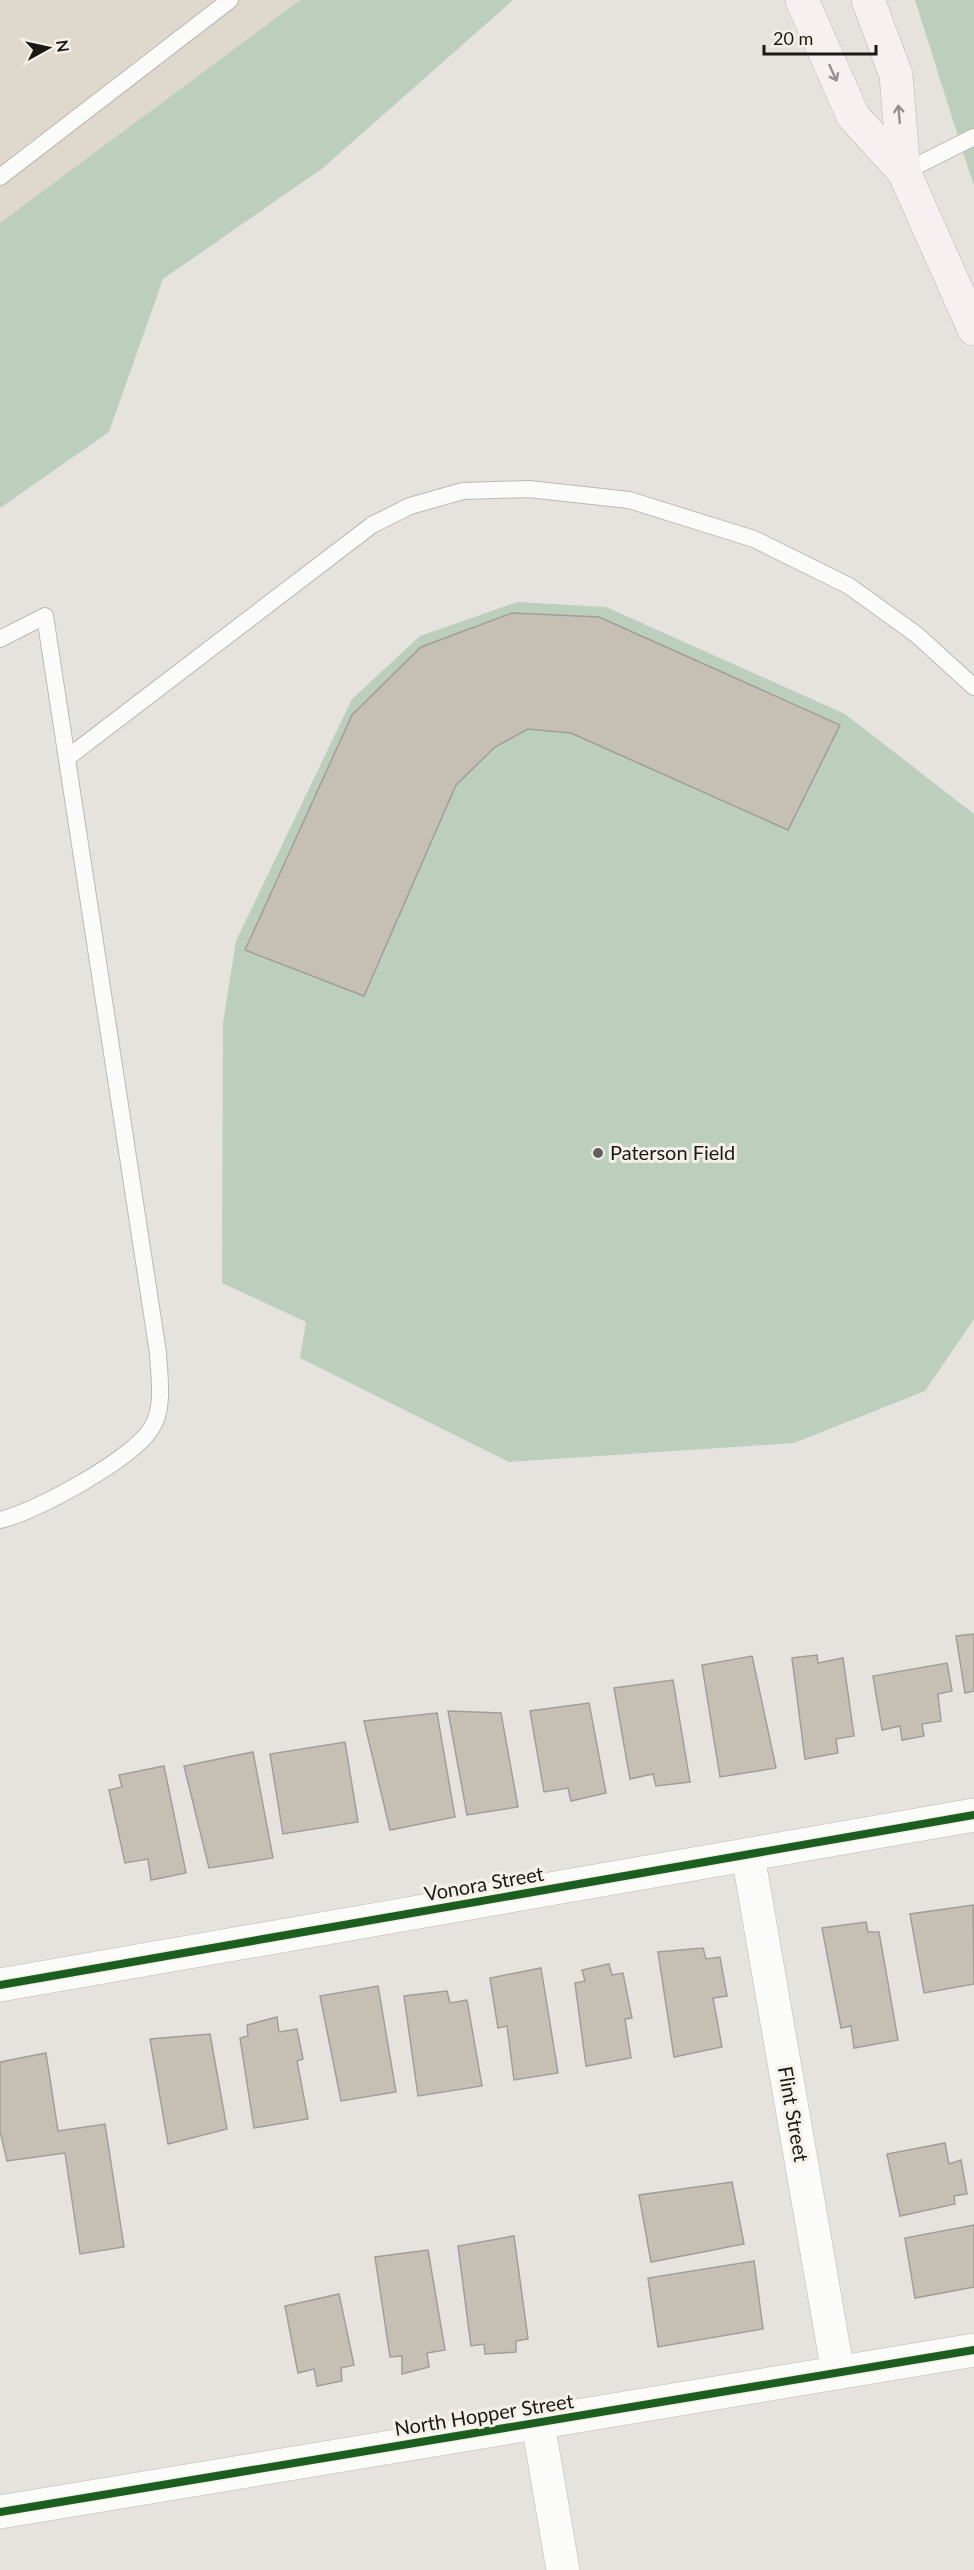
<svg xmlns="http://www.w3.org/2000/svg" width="974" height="2570" viewBox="0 0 974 2570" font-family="Lato,sans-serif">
	<rect width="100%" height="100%" fill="#e6e3de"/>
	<path fill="#dfd8cd" d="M0,0h300l-300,223z"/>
	<g fill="#bccebc">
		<path d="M300,0h213l-190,168 -160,111 -54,153 -109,76v-285z"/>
		<path d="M915,0h59v185l-5,-14z"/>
		<path d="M517,602l89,5 239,107 129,100v505l-49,72 -131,52 -285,19 -209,-104 6,-36 -84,-39 1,-260 13,-82 116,-242 68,-63z"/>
	</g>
	<g fill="#c6c0b4" stroke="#a19e9a" stroke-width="1.5">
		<path d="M512,613l87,4 241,108 -52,105 -217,-97 -43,-4 -33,18 -39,38 -92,211 -119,-46 107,-235 69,-68z"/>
		<path d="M974,1634v57l-9,2 -9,-57z"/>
		<path d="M817,1655l1,8 25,-5 11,78 -18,3 2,14 -33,6 -13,-101z"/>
		<path d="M752,1656l24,112 -56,9 -18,-112z"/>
		<path d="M947,1663l5,28 -14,3 3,27 -19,3 2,12 -22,4 -2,-14 -18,4 -9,-54z"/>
		<path d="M673,1680l17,102 -34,4 -3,-12 -23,5 -16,-91z"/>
		<path d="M589,1703l17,90 -35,8 -3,-13 -24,4 -14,-81z"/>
		<path d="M448,1711l53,2 17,94 -51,8z"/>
		<path d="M437,1713l18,104 -65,13 -26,-109z"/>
		<path d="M345,1742l13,80 -75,12 -13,-80z"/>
		<path d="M253,1752l20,106 -64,10 -25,-102z"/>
		<path d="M164,1766l22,107 -35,7 -3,-21 -23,4 -16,-73 13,-3 -3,-12z"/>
		<path d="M973,1905l1,79 -50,9 -14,-79z"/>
		<path d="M866,1922l2,10h11l19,108 -44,8 -3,-22 -10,2 -19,-100z"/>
		<path d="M703,1948l3,11 14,-2 7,39 -14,2 9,49 -48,10 -16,-105z"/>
		<path d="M609,1964l3,11 11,-2 9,45 -7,1 6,39 -45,8 -11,-83 10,-2 -3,-11z"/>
		<path d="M541,1968l17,105 -44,7 -7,-54 -9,2 -8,-50z"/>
		<path d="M378,1986l18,106 -55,9 -21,-105z"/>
		<path d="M447,1991l3,12 17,-3 15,86 -64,10 -14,-100z"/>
		<path d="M277,2017l2,15 18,-3 6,30 -6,2 11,58 -54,9 -14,-90 8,-2 -1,-11z"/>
		<path d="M210,2034l17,95 -59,15 -18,-105z"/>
		<path d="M46,2053l12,78 47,-7 19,123 -44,7 -15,-101 -58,8 -7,-30v-69z"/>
		<path d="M945,2143l4,21 12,-4 6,34 -13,2 1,8 -55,12 -13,-62z"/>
		<path d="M732,2182l12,62 -93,18 -12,-67z"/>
		<path d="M974,2225v62l-59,11 -10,-60z"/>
		<path d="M514,2236l14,103 -12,2v11l-31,2 -1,-10 -13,2 -13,-100z"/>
		<path d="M428,2250l17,100 -18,3 2,14 -27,7v-18l-12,1 -15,-100z"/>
		<path d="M754,2261l9,68 -105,18 -10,-69z"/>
		<path d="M339,2294l15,71 -13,3 1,13 -25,5 -3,-17 -16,4 -13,-67z"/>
	</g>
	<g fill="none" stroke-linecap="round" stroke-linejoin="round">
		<g stroke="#bcb9b5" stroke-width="18">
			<g id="service">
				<path d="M904,172l70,-35"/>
				<path d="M0,177l230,-177"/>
				<path d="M0,639l45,-23 113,737c1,23 7,55 -7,76 -19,30 -115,83 -151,91"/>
				<path d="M67,758l305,-233 38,-19 53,-15 66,-2 100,11 125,39 95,47 68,49 57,52"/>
			</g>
		</g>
		<g stroke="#bcb9b5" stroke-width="34">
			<g id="minor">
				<path d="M748,1855l90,518"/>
				<path d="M0,1985l974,-170"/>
				<path d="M538,2423l25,147"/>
				<path d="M0,2512l974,-162"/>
			</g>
		</g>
		<g stroke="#bcb9b5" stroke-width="34">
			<g id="secondary">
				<path d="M802,0l51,116 51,56 70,157"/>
				<path d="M868,0l28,75 8,97"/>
			</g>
		</g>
		<use href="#service" stroke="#fbfbfa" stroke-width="16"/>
		<use href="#minor" stroke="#fbfbfa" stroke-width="33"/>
		<use href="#secondary" stroke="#f6f1f0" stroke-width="33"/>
		<g stroke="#f6f1e8" stroke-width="11">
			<g id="cycleway">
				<path d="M0,1985l974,-170"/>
				<path d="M0,2512l974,-162"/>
			</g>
		</g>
		<use href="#cycleway" stroke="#1b5e20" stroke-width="8"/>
	</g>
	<defs><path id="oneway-shaft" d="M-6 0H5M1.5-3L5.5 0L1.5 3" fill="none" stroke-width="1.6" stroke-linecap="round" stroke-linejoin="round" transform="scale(1.5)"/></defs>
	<g stroke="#93908e">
		<use href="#oneway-shaft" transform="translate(833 73) rotate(66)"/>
		<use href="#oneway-shaft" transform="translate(899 114) rotate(-95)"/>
	</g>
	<circle fill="#62605c" stroke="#f6f1e8" stroke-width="2" cx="598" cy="1153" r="6"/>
	<g text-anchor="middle" stroke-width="6" stroke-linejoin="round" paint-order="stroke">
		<g font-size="20" fill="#1b1916" stroke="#f6f1e8" text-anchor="start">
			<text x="610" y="1160">Paterson Field</text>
		</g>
		<g font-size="20" fill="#1b1916" stroke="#f6f1e8">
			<text transform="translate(484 1884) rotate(-10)" y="7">Vonora Street</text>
			<text transform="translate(793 2114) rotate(80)" y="7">Flint Street</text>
			<text transform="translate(484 2415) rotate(-9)" y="7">North Hopper Street</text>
		</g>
	</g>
	<g transform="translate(48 48) rotate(82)" stroke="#f6f1e8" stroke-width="4.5" paint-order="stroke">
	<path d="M0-4.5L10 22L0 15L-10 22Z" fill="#1b1916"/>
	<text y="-9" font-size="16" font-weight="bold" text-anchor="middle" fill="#1b1916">N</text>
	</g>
	<path d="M764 45v9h112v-9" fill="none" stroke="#1b1916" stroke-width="3"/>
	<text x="773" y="45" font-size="18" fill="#1b1916" stroke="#f6f1e8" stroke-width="4.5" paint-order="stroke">20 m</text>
</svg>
